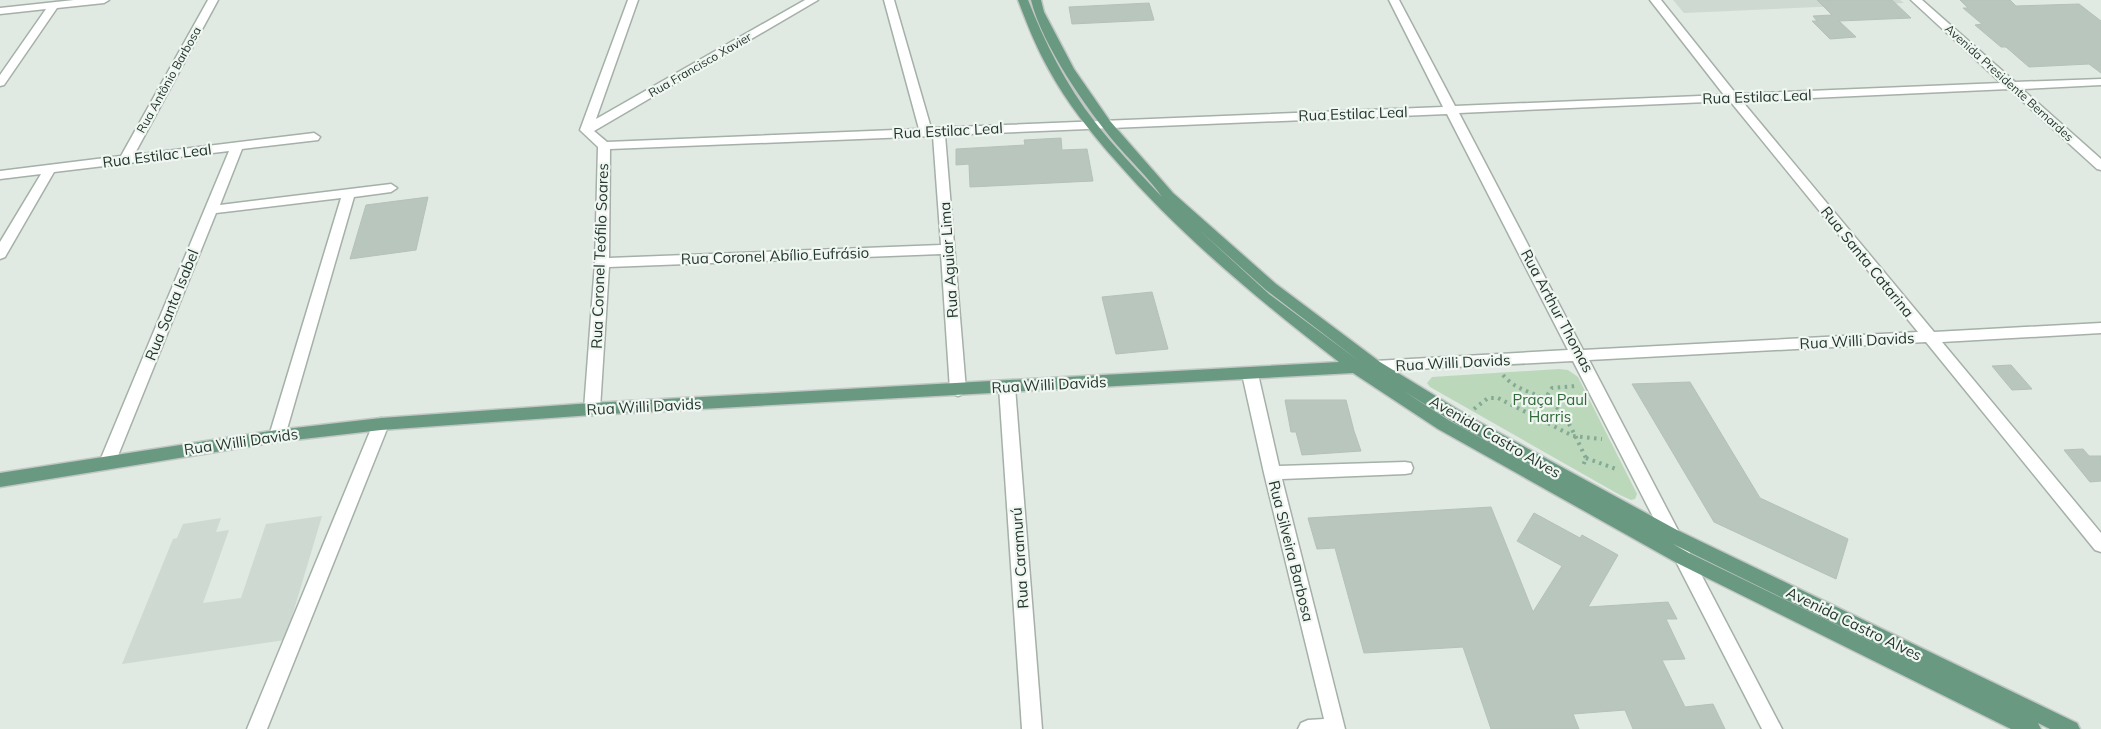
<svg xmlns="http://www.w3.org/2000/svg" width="2101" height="729" viewBox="0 0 2101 729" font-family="Mulish,sans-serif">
	<rect width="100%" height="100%" fill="#e0e9e2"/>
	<g fill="#ced9d1">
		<path d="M1673,0h227l4,3 -220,10z"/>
		<path d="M322,516l-37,124 -163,24 51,-125 4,-1 6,-14 38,-6 -5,14 13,-2 -26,73 38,-5 25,-74z"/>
	</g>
	<path fill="#bbd8bb" d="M1559,369l9,1 10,7 59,117 -2,5 -4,1 -11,-5 -190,-108 -3,-4 5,-6z"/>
	<g fill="#b9c6be" stroke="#b3c2b8">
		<path d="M1817,0h75l19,18 -72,3 17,16 -26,2 -18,-18h5l-4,-5 19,-1z"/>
		<path d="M1960,0h50l6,6 63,-2 22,17v52l-12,-9 -60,3 -23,-20h-5l-26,-22 7,-1 -19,-16h5z"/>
		<path d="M1149,3l5,17 -82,4 -3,-17z"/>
		<path d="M1061,138l1,12 25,-1 6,32 -123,6 -1,-23 -13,1v-16l69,-4 -1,-5z"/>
		<path d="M428,197l-12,53 -66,9 16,-54z"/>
		<path d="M1152,292l16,57 -52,5 -14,-57z"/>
		<path d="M2011,365l21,24 -20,1 -20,-24z"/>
		<path d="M1690,382l70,116 88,41 -12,40 -122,-57 -82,-138z"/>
		<path d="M1285,400h61l8,31 7,20 -59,4 -6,-23h-5z"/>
		<path d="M2083,449l6,7h12v25l-11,1 -26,-32z"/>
		<path d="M1491,507l42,105 29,-46 -45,-25 17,-28 46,25 2,-3 36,20 -30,52 80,-5 9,17h-11l19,40 -23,1 23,47 28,-3 12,25h-92l-8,-19 -52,4 6,15h-88l-28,-82 -99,6 -29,-105 -18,1 -9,-31z"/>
	</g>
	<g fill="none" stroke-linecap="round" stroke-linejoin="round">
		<g stroke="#a4b0a8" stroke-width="3">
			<g id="minor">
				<path d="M74,0h35l-5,3 -47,5 -53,77 -4,1v-11l46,-66 -46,5v-6z"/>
				<path d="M208,0h10l-84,155 180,-22 6,4 -2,3 -76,9 -22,56 171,-21 6,4 -6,4 -37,5 -69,239 -2,4 -6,2 -6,-2 -2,-4 72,-238 -125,15 -101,250 -2,5 -6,1 -6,-1 -2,-5 130,-312 -175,21 -49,85 -5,2v-17l41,-68 -41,5v-8l121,-15z"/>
				<path d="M628,0h10l-42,119 209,-119h13l-224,131 13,11 312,-13 -35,-129h10l37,128 512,-21 -54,-107h10l56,106 269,-11 -74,-95h11l75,94 265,-11 -90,-83h11l93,82 86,-3v6l-79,4 79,70v11l-4,-1 -88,-80 -267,12 192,231 167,-9v10l-159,9 159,191v19l-6,-2 -169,-208 -337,18 193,369h-20l-189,-368 -198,10 -5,-1 -3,-4 3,-4 5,-1 193,-11 -121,-236 -502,21 21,255 -3,4 -5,2 -5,-2 -3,-4 -9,-136 -332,13 -9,142 -3,4 -5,2 -5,-2 -3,-4 11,-146 3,-116 -18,-17zM1730,101l188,231 -335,18 -124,-237zM933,136l8,109 -332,13 1,-109z"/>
				<path d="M1250,368l5,2 3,4 21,92 126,-4 6,1 2,5 -2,5 -6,1 -123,5 63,250h-47l3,-6 7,-3 16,-1 -60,-246 -22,-99 3,-4z"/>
				<path d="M1007,381l5,2 3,4 27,342h-20l-23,-342 3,-4z"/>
				<path d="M381,418l6,2 2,4 -122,305h-20l126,-305 2,-4z"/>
			</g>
		</g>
		<g stroke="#c1c7c4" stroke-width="3">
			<path id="major" d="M1018,0h10c17,43 38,85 67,122 20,26 44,50 67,75 -9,-14 -32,-37 -46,-53 -30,-36 -74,-99 -85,-144h10l3,12 30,57 36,52 63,72 103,91 104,78 90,55 207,113 400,193 3,6h-30l-12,-6 3,6h-30l-334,-166 -239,-134 -85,-56 -761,42 -211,15 -104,12 -277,45v-14l277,-43 104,-12 211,-15 747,-41c-79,-61 -157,-125 -223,-201 -25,-28 -49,-58 -67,-91 -13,-23 -22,-46 -31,-70zM1198,229l68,61 93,71 -90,-67zM1402,390l56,35 94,52 -102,-56zM1673,544l246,121 -230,-112z"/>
		</g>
		<g stroke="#84a994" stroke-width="4" stroke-dasharray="2.5 4.5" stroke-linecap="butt">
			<path d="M1503,375c14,17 34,17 50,29 14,10 25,39 33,54l-4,10"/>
			<path d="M1549,402l-1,-8 4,-6 24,-2"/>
			<path d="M1474,409l14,-11h10l75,38 29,3"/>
			<path d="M1586,458l30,11"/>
		</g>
		<use href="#minor" fill="#fff" fill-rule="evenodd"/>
		<use href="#major" fill="#699a81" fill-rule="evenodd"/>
	</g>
	<g text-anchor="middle" stroke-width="4.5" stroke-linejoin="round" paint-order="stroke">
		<g font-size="12" fill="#23372c" stroke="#f0f6f1">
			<text transform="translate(700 65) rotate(-30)" y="4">Rua Francisco Xavier</text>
			<text transform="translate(169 80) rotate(-61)" y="4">Rua Antônio Barbosa</text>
			<text transform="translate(2009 83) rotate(42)" y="4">Avenida Presidente Bernardes</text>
		</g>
		<g font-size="15" fill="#23372c" stroke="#f0f6f1">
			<text transform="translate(1757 97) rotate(-2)" y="5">Rua Estilac Leal</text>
			<text transform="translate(1353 114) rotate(-2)" y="5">Rua Estilac Leal</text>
			<text transform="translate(948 131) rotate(-3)" y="5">Rua Estilac Leal</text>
			<text transform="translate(157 156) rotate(-7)" y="5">Rua Estilac Leal</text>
			<text transform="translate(600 256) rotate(-88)" y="5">Rua Coronel Teófilo Soares</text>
			<text transform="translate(775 256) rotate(-2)" y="5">Rua Coronel Abílio Eufrásio</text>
			<text transform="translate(949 260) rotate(-94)" y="5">Rua Aguiar Lima</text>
			<text transform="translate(1867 262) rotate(51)" y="5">Rua Santa Catarina</text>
			<text transform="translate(172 305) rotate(-68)" y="5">Rua Santa Isabel</text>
			<text transform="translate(1557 311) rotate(62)" y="5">Rua Arthur Thomas</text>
			<text transform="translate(1857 341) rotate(-3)" y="5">Rua Willi Davids</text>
			<text transform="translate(1453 363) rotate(-3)" y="5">Rua Willi Davids</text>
			<text transform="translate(1049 385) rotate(-3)" y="5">Rua Willi Davids</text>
			<text transform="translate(644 407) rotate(-3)" y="5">Rua Willi Davids</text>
			<text transform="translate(1495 437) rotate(30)" y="5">Avenida Castro Alves</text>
			<text transform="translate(241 442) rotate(-8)" y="5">Rua Willi Davids</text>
			<text transform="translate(1291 551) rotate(76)" y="5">Rua Silveira Barbosa</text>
			<text transform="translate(1020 558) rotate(-94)" y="5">Rua Caramurú</text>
			<text transform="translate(1854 624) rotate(26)" y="5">Avenida Castro Alves</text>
		</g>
		<g font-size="15" fill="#316939" stroke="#f0f6f1">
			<text x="1550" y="405">Praça Paul<tspan x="1550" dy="17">Harris</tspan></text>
		</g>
	</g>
</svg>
